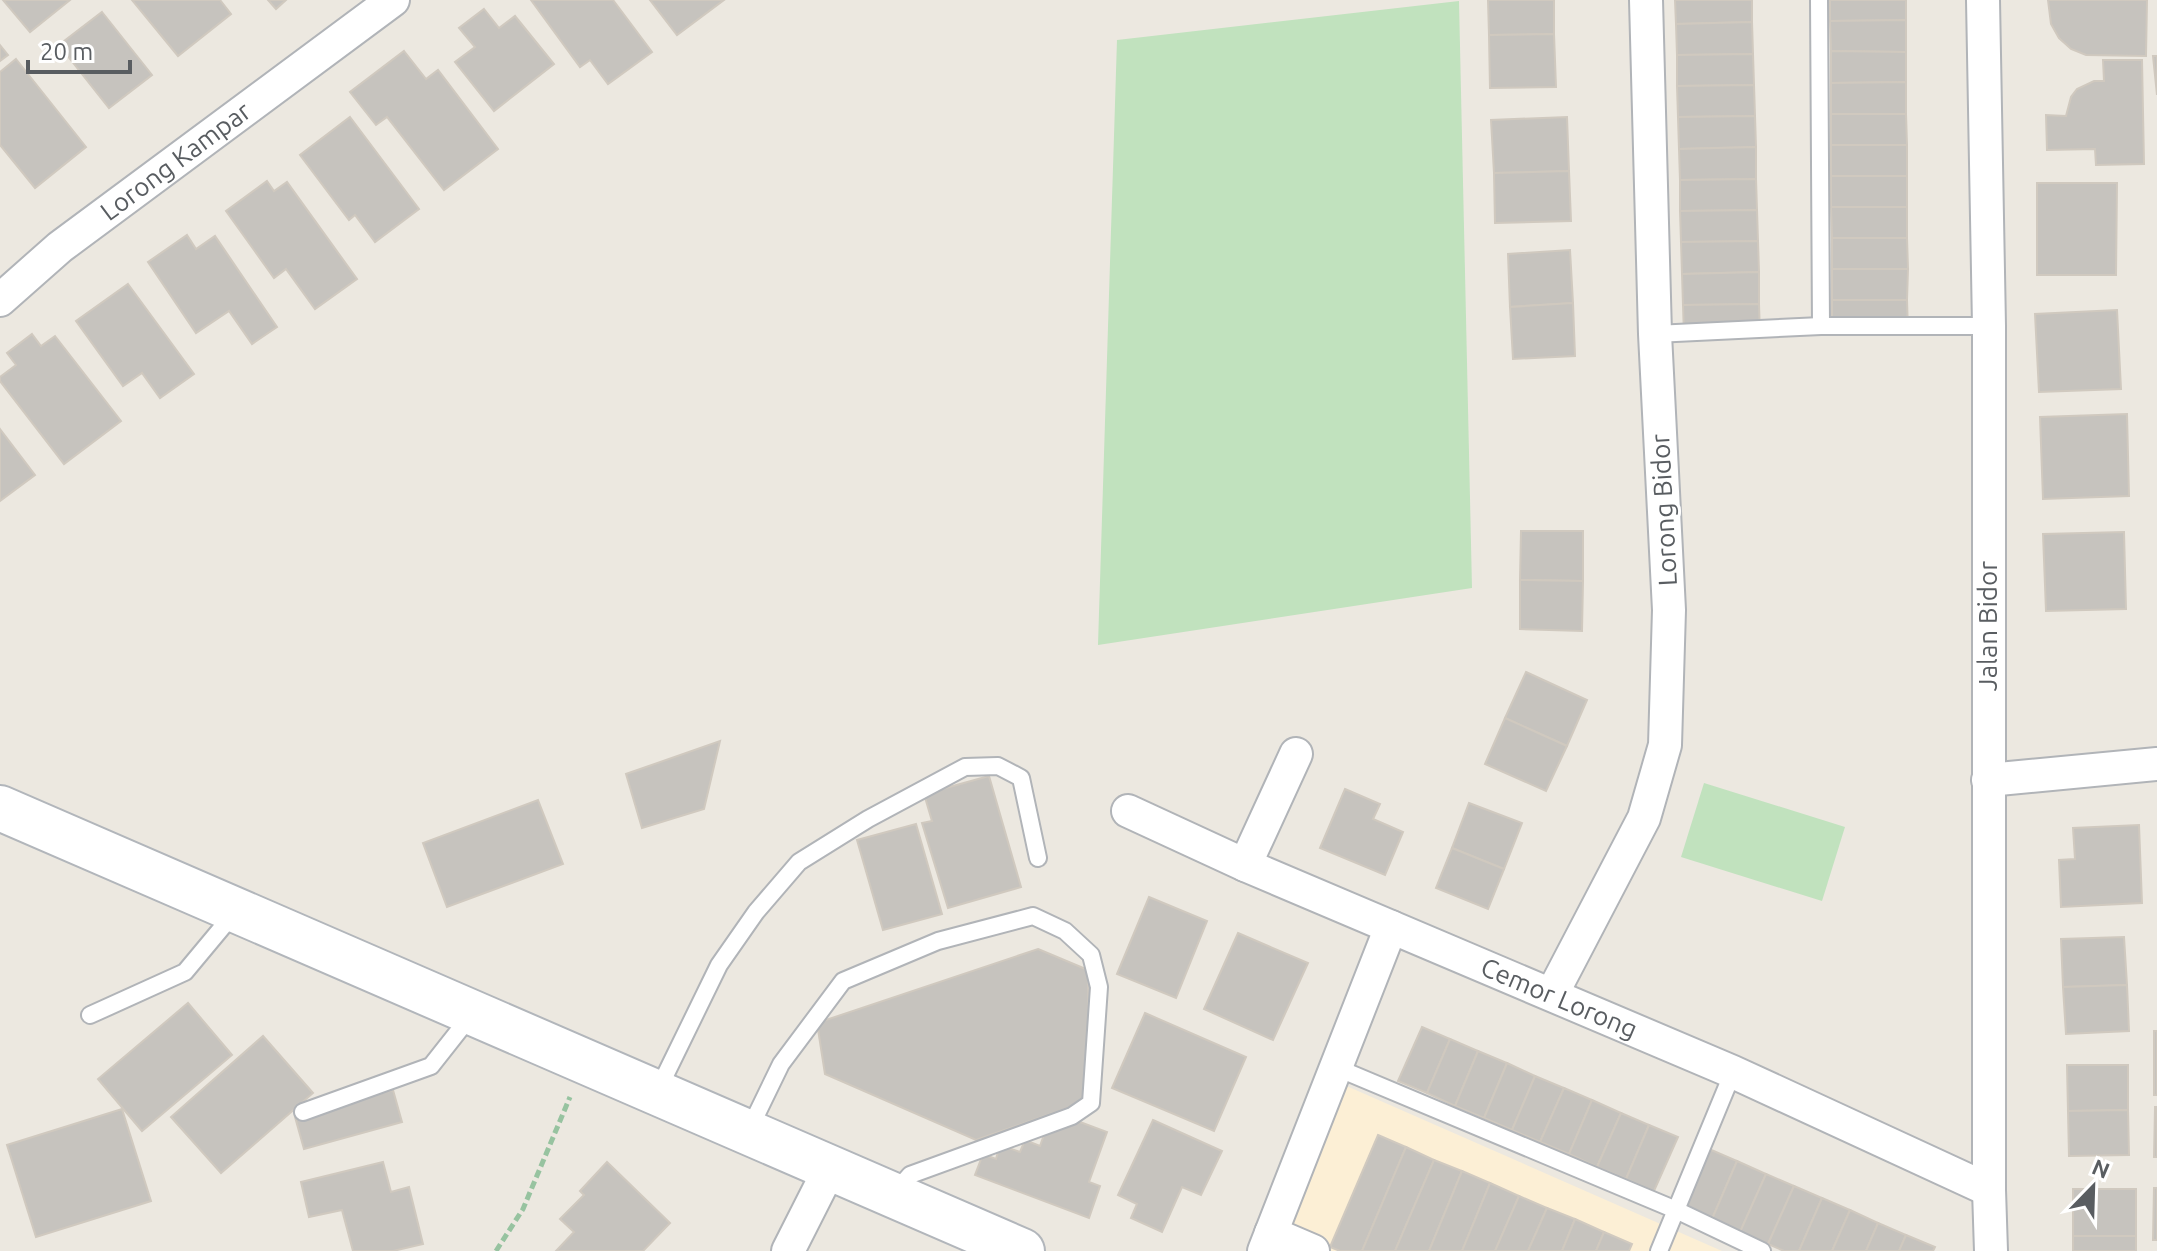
<svg xmlns="http://www.w3.org/2000/svg" width="2157" height="1251" viewBox="0 0 2157 1251" font-family="Ubuntu,sans-serif">
	<rect width="100%" height="100%" fill="#ece8e0"/>
	<path fill="#fcefd5" d="M1342,1084l380,167h-443z"/>
	<g fill="#c1e2be">
		<path d="M1459,1l13,587 -374,57 19,-605z"/>
		<path d="M1704,783l141,44 -23,74 -141,-44z"/>
	</g>
	<g fill="#c6c3be" stroke="#d0c9bf" stroke-width="2">
		<path d="M3,0h67l-40,32z"/>
		<path d="M132,0h88l11,14 -53,42z"/>
		<path d="M268,0h18l-10,9z"/>
		<path d="M531,0h82l39,52 -44,32 -18,-24 -10,7z"/>
		<path d="M650,0h74l-47,35z"/>
		<path d="M1488,0h66v34l-65,1z"/>
		<path d="M1675,0h77v22l-76,2z"/>
		<path d="M1830,0h76v20l-76,1z"/>
		<path d="M2048,0h99l-1,56 -60,-1 -15,-6 -12,-11 -8,-14z"/>
		<path d="M484,9l15,19 16,-12 39,48 -60,47 -39,-49 20,-15 -16,-19z"/>
		<path d="M102,12l50,63 -43,33 -50,-63z"/>
		<path d="M1906,20v32l-75,-1 -1,-30z"/>
		<path d="M1752,22l1,32 -76,1 -1,-31z"/>
		<path d="M1554,34l2,53 -66,1 -1,-53z"/>
		<path d="M0,45l8,10 -8,6z"/>
		<path d="M404,51l22,28 12,-9 60,79 -54,41 -57,-73 -11,8 -26,-33z"/>
		<path d="M1831,51l75,1v30l-75,1z"/>
		<path d="M1753,54l1,31 -77,1v-31z"/>
		<path d="M2153,56h4v39z"/>
		<path d="M16,59l70,88 -51,41 -35,-43v-73z"/>
		<path d="M2103,60h39l2,104 -48,1 -1,-16 -48,1 -1,-35 20,1 5,-19 6,-8 17,-8h10z"/>
		<path d="M1906,82v32h-75v-31z"/>
		<path d="M1754,85l1,31 -77,1 -1,-31z"/>
		<path d="M1831,114h75l1,31h-76z"/>
		<path d="M1755,116l1,31 -77,2 -1,-32z"/>
		<path d="M350,117l69,92 -44,33 -20,-27 -6,5 -49,-65z"/>
		<path d="M1567,117l2,54 -75,2 -3,-53z"/>
		<rect x="1831" y="145" width="76" height="31"/>
		<path d="M1756,147v32l-76,1 -1,-31z"/>
		<path d="M1569,171l2,50 -76,2 -1,-50z"/>
		<rect x="1831" y="176" width="76" height="31"/>
		<path d="M1756,179l1,31 -77,1v-31z"/>
		<path d="M267,181l7,10 13,-9 70,97 -42,30 -29,-40 -12,9 -48,-67z"/>
		<path d="M2037,183h80l-1,92h-79z"/>
		<path d="M1831,207h76v31h-75z"/>
		<path d="M1757,210l1,31 -77,1 -1,-31z"/>
		<path d="M187,235l9,14 19,-13 62,91 -25,17 -23,-33 -33,22 -48,-71z"/>
		<path d="M1832,238h75l1,31h-76z"/>
		<path d="M1758,241l1,31 -77,2 -1,-32z"/>
		<path d="M1570,250l3,53 -63,4 -2,-53z"/>
		<path d="M1832,269h76l-1,31h-75z"/>
		<path d="M1759,272v32l-76,1 -1,-31z"/>
		<path d="M128,284l66,90 -34,24 -18,-25 -19,13 -47,-65z"/>
		<path d="M1832,300h75l1,31h-76z"/>
		<path d="M1573,303l2,53 -62,3 -3,-52z"/>
		<path d="M1759,304l1,31 -76,1 -1,-31z"/>
		<path d="M2117,310l4,79 -82,3 -4,-78z"/>
		<path d="M32,334l9,12 14,-10 66,85 -57,43 -64,-83v-4l16,-12 -9,-12z"/>
		<path d="M2127,414l2,82 -86,3 -3,-82z"/>
		<path d="M0,429l35,46 -35,26z"/>
		<path d="M1521,531h62v50l-63,-1z"/>
		<path d="M2124,532l2,77 -80,2 -3,-77z"/>
		<path d="M1520,580l63,1 -1,50 -62,-2z"/>
		<path d="M1526,672l61,28 -20,46 -62,-28z"/>
		<path d="M1505,718l62,28 -21,45 -61,-27z"/>
		<path d="M720,741l-16,68 -62,19 -16,-54z"/>
		<path d="M989,776l32,111 -73,21 -26,-85 10,-2 -8,-27z"/>
		<path d="M1345,789l35,15 -7,15 30,13 -18,43 -65,-27z"/>
		<path d="M538,800l25,64 -116,43 -24,-64z"/>
		<path d="M1469,803l53,20 -18,46 -52,-21z"/>
		<path d="M916,824l26,90 -59,16 -26,-90z"/>
		<path d="M2139,825l3,78 -81,4 -2,-47 16,-1 -2,-31z"/>
		<path d="M1452,848l52,21 -16,40 -52,-21z"/>
		<path d="M1149,897l58,24 -31,77 -59,-24z"/>
		<path d="M1238,933l70,30 -35,77 -69,-31z"/>
		<path d="M2124,937l3,48 -64,2 -2,-48z"/>
		<path d="M1038,949l50,21 2,130 -114,40 -151,-66 -8,-51z"/>
		<path d="M2127,985l2,46 -63,3 -3,-47z"/>
		<path d="M188,1003l44,52 -90,76 -44,-52z"/>
		<path d="M1145,1013l101,44 -32,74 -102,-43z"/>
		<path d="M1422,1027l28,12 -23,54 -29,-12z"/>
		<rect x="2154" y="1031" width="3" height="64"/>
		<path d="M263,1036l50,57 -92,80 -50,-56z"/>
		<path d="M1450,1039l28,12 -23,55 -28,-13z"/>
		<path d="M1478,1051l29,12 -23,55 -29,-12z"/>
		<path d="M1507,1063l28,13 -23,54 -28,-12z"/>
		<path d="M2067,1065h61v45l-60,1z"/>
		<path d="M1535,1076l29,12 -24,54 -28,-12z"/>
		<path d="M1564,1088l28,12 -23,54 -29,-12z"/>
		<path d="M393,1090l9,32 -98,27 -9,-32z"/>
		<path d="M1592,1100l29,13 -24,54 -28,-13z"/>
		<path d="M2155,1107h2v50h-3z"/>
		<path d="M122,1109l29,92 -115,36 -29,-92z"/>
		<path d="M2128,1110l1,45 -60,1 -1,-45z"/>
		<path d="M1621,1113l28,12 -23,54 -29,-12z"/>
		<path d="M1072,1119l35,13 -18,50 11,4 -11,32 -114,-43 8,-21 13,5 4,-14 20,7 5,-12 15,6 7,-20z"/>
		<path d="M1153,1120l69,31 -21,44 -19,-8 -20,45 -31,-14 6,-14 -19,-9z"/>
		<path d="M1649,1125l29,12 -24,54 -28,-12z"/>
		<path d="M1378,1135l28,12 -44,104h-22l-10,-4z"/>
		<path d="M1406,1147l28,13 -39,91h-33z"/>
		<path d="M1709,1149l28,12 -25,58 -28,-12z"/>
		<path d="M1434,1160l28,11 -33,80h-34z"/>
		<path d="M1737,1161l29,13 -26,58 -28,-13z"/>
		<path d="M383,1162l8,30 18,-5 14,57 -30,7h-40l-11,-41 -33,7 -8,-35z"/>
		<path d="M607,1162l63,61 -27,28h-87l18,-19 -14,-13 24,-24 -4,-4z"/>
		<path d="M1462,1171l28,12 -28,68h-33z"/>
		<path d="M1766,1174l28,12 -26,58 -28,-12z"/>
		<path d="M1490,1183l29,13 -24,55h-33z"/>
		<path d="M1794,1186l28,12 -23,53h-15l-16,-7z"/>
		<path d="M2154,1188h3v52h-4z"/>
		<rect x="2073" y="1189" width="63" height="47"/>
		<path d="M1519,1196l28,12 -19,43h-33z"/>
		<path d="M1822,1198l28,12 -18,41h-33z"/>
		<path d="M1547,1208l28,11 -13,32h-34z"/>
		<path d="M1850,1210l28,13 -12,28h-34z"/>
		<path d="M1575,1219l29,13 -8,19h-34z"/>
		<path d="M1878,1223l28,12 -7,16h-33z"/>
		<path d="M1604,1232l28,12 -3,7h-33z"/>
		<path d="M1906,1235l29,12 -2,4h-34z"/>
		<rect x="2073" y="1236" width="63" height="15"/>
	</g>
	<g fill="none" stroke-linecap="round" stroke-linejoin="round">
		<g stroke="#b1b4b8" stroke-width="20">
			<g id="lane">
				<path d="M1819,0l2,326"/>
				<path d="M1655,334l166,-8h168"/>
				<path d="M90,1015l95,-43 50,-60"/>
				<path d="M1335,1067l341,143 86,41"/>
				<path d="M658,1090l61,-125 37,-53 43,-50 69,-43 97,-52 33,-1 23,12 17,80"/>
				<path d="M303,1112l128,-46 41,-52"/>
				<path d="M749,1130l32,-66 62,-83 95,-40 95,-25 32,15 26,24 8,32 -8,116 -19,13 -162,59 -15,17"/>
				<path d="M1659,1251l74,-179"/>
			</g>
		</g>
		<g stroke="#b1b4b8" stroke-width="36">
			<g id="street">
				<path d="M1983,0l6,326v864l2,61"/>
				<path id="s1" d="M0,300l60,-53 333,-247"/>
				<path d="M1988,780l169,-16"/>
				<path id="s2" d="M1128,811l117,54 488,207 256,118"/>
				<path d="M1245,865l51,-111"/>
				<path d="M1552,994l92,-176 21,-73 4,-135 -14,-276 -9,-334"/>
				<path d="M1271,1233l42,18"/>
				<path d="M788,1251l42,-83"/>
				<path d="M1264,1251l127,-324"/>
			</g>
		</g>
		<g stroke="#b2b6bb" stroke-width="48">
			<path id="secondary" d="M0,808l1022,443"/>
		</g>
		<path stroke="#97c3a0" stroke-width="5" stroke-dasharray="8 4" stroke-linecap="butt" d="M496,1251l27,-42 47,-112"/>
		<use href="#lane" stroke="#fff" stroke-width="16"/>
		<use href="#street" stroke="#fff" stroke-width="32"/>
		<use href="#secondary" stroke="#fff" stroke-width="44"/>
	</g>
	<g text-anchor="middle" stroke-width="6" stroke-linejoin="round" paint-order="stroke">
		<g font-size="26" fill="#595d61" stroke="#fff">
			<text dy="9" stroke="none"><textPath href="#s1" startOffset="224">Lorong Kampar</textPath></text>
			<text transform="translate(1664 510) rotate(-93)" y="9">Lorong Bidor</text>
			<text transform="translate(1988 626) rotate(-90)" y="9">Jalan Bidor</text>
			<text dy="9" stroke="none"><textPath href="#s2" startOffset="470">Cemor Lorong</textPath></text>
		</g>
	</g>
	<g transform="translate(2093 1187) rotate(23)" stroke="#ffffff" stroke-width="6" paint-order="stroke">
	<path d="M0-6L14 30L0 20L-14 30Z" fill="#595d61"/>
	<text y="-12" font-size="22" font-weight="bold" text-anchor="middle" fill="#595d61">N</text>
	</g>
	<path d="M28 60v12h102v-12" fill="none" stroke="#595d61" stroke-width="4"/>
	<text x="40" y="60" font-size="24" fill="#595d61" stroke="#ffffff" stroke-width="6" paint-order="stroke">20 m</text>
</svg>
